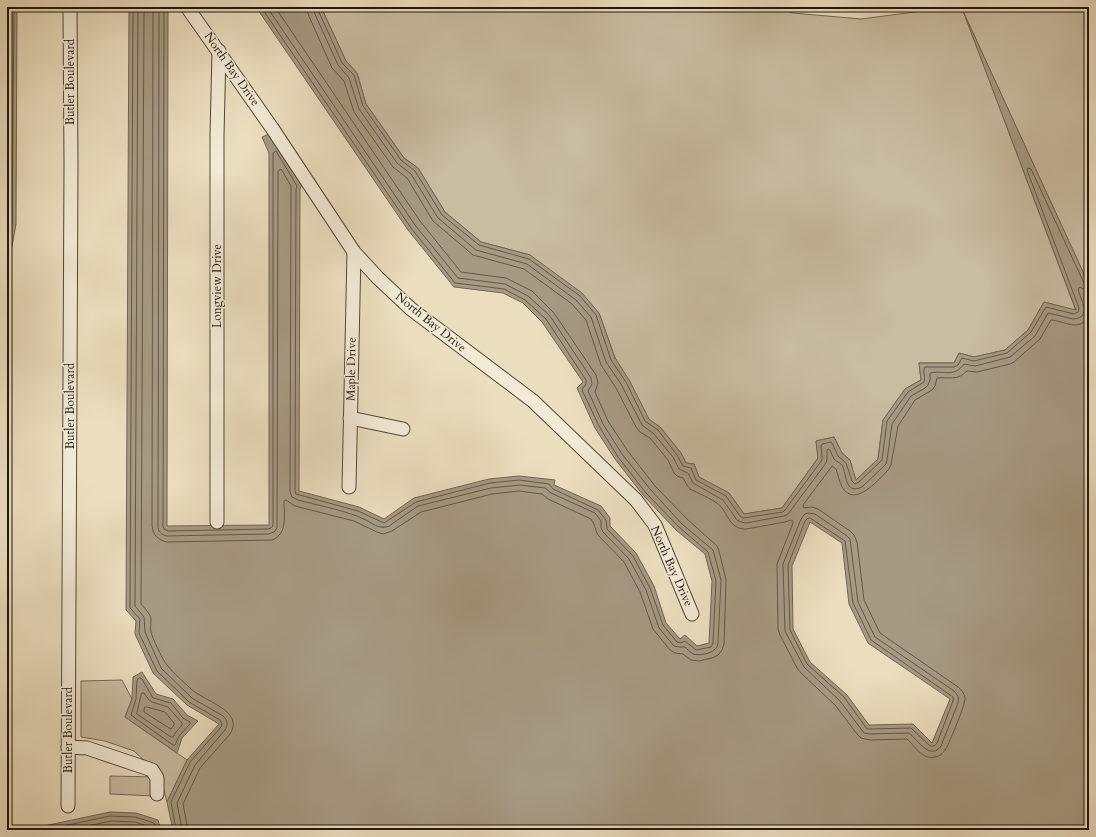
<svg xmlns="http://www.w3.org/2000/svg" width="1096" height="837" viewBox="0 0 1096 837" font-family="Cardo,serif">
	<rect width="100%" height="100%" fill="#ebdebf"/>
	<filter id="stains"><feTurbulence type="fractalNoise" baseFrequency=".005" numOctaves="4"/><feColorMatrix values="0 0 0 0 .2 0 0 0 0 .09 0 0 0 0 .02 0 0 0 .5 -.17"/></filter>
	<radialGradient id="worn" r=".72"><stop offset=".6" stop-color="#630" stop-opacity="0"/><stop offset="1" stop-color="#630" stop-opacity=".3"/></radialGradient>
	<g fill="#c8bca1" stroke="#746958">
		<path d="M321,7h453l19,6 68,6 69,-9 8,-3h151v278l-123,-267 110,293 -32,-9 -16,28 -23,20 -31,7 -15,-4 -5,10h-35l2,17 -16,9 -22,31 -5,39 -23,22 -5,-21 -8,-7 -8,-16 -18,4 2,17 -36,50 -38,6 -15,-21 -30,-16 -5,-13 -8,-1 -5,-10 -21,-26 -11,-7 -20,-40 -14,-22 -16,-45 -69,-58 -49,-13 -36,-30 -27,-44 -14,-10 -38,-54 -9,-31 -11,-12z"/>
		<path d="M122,680l10,19 -7,18 52,36 10,7 -20,42 -7,-27 -26,-24 -29,-10 -24,-4v-56z"/>
		<path d="M110,776l45,1 -1,19 -44,-2z"/>
	</g>
	<g fill="#a69a83" stroke="#706555" fill-rule="evenodd">
		<path d="M7,7h10l-1,217 -9,50z"/>
		<path d="M129,7h37l2,3 -1,516 102,-1v-372l-7,-16 7,-3 4,4 29,47 -2,4 -1,302 60,16 25,12 30,-21 75,-19 30,-3 36,4 -1,5 47,21 9,12v8l26,27 18,33 12,37 14,16 5,-4 12,11 12,-3 3,-62 -7,-27 -29,-24 -33,-35 -28,-36 -20,-31 -18,-40 6,-6 -41,-60 -19,-19 -20,-10 -49,-6 -46,-57 -152,-223h65l25,54 11,12 9,31 38,54 14,10 27,44 36,30 49,13 52,38 17,20 16,45 14,22 20,39 11,8 21,26 5,10 8,1 5,13 30,16 15,21 38,-6 36,-50 -2,-17 18,-4 8,16 8,7 6,20 22,-21 5,-39 22,-31 16,-9 -2,-17h35l5,-10 15,4 31,-7 23,-20 16,-28 32,8 -113,-299 126,274v545h-916l-6,-28 20,-42 32,-36 -32,-19 -34,-32 -18,-39 1,-13 -10,-11zM810,522l32,21 7,61 19,39 82,56 -18,44 -19,-19 -44,1 -22,-30 -37,-33 -17,-33 -1,-63z"/>
		<path d="M142,672l14,22 17,5 14,16 11,6 -16,17 -5,15 -52,-36 7,-18 1,-22z"/>
		<path d="M110,812l26,1 22,7 3,10h-136z"/>
	</g>
	<g fill="none" stroke-linecap="round" stroke-linejoin="round">
		<g stroke="#635849" stroke-width="1">
			<path d="M133,7l-3,601 10,11 -1,14 18,38 32,31 31,18 2,4 -1,3 -31,35 -19,40 5,28"/>
			<path d="M138,7l-3,599 9,11 1,15 16,36 31,30 31,18c5,4 5,9 2,14l-30,35 -18,38 5,27"/>
			<path d="M144,7l-3,597c4,5 9,9 10,15 0,4 -1,9 0,13 1,5 12,29 16,33 7,9 16,16 24,24 13,12 54,22 39,45l-30,34 -17,36 5,26"/>
			<path d="M152,7l1,7 -1,512c1,9 6,14 15,16l105,-2c16,-6 12,-25 12,-39l2,-1 9,6 59,15 23,11 6,2 9,-3 29,-19 71,-18 27,-3 23,3 6,5 43,20c4,5 4,10 7,16l26,27 16,30 13,37 17,21 5,3 8,1 8,6 8,1 13,-3 6,-3 4,-5 2,-6 2,-64 -7,-29 -2,-5 -30,-27 -32,-33 -28,-36 -19,-29 -13,-29 3,-9 -2,-8 -42,-62 -22,-22 -26,-13 -45,-6 -41,-51 -145,-214"/>
			<path d="M158,7l1,6 -1,513c0,5 3,9 9,10l101,-2 6,-2 3,-4 1,-357 3,-2 10,17 -1,305 2,6 6,3c22,6 47,10 68,20 7,4 15,10 23,6l29,-20 73,-18 29,-3 25,3 6,5 44,20 6,8v7l2,4 26,27 17,31 13,38 15,18 5,1h6c2,2 5,5 8,7 5,2 18,0 22,-5 3,-2 2,-3 3,-6l3,-63 -8,-30 -31,-26 -32,-35 -28,-35 -19,-30 -15,-33 4,-7 -1,-6 -41,-62 -22,-20 -23,-12 -47,-6 -43,-53 -148,-218"/>
			<path d="M163,7l1,4 -1,515 1,3 4,2 100,-2 3,-1 2,-2v-373l3,-2 21,35 -1,3 -1,302 1,3 62,17 26,12 32,-21 74,-19 29,-3 30,4 4,5 45,21 8,10 1,9 26,27 17,32 13,37 14,17 4,1 4,-2 11,9 15,-3 2,-4 3,-62 -8,-29 -29,-25 -33,-34 -28,-36 -19,-31 -17,-36 1,-2 3,-4v-4l-40,-61 -21,-19 -21,-11 -49,-6 -44,-55 -150,-221"/>
			<path d="M307,7l1,7 24,54 12,13 10,31 39,55 14,11 26,43 40,34 51,14 48,35 14,16 15,45 15,23 20,39 4,5 10,6 18,22 6,13 3,3 6,2 4,7 3,4c8,4 22,10 28,15 11,9 10,25 28,25l39,-7 6,-2 2,1v2l-16,41 1,65 2,6 17,33 4,5 34,32 22,29 4,4 9,2 37,-1c8,7 15,21 28,18 6,-1 9,-5 12,-10 4,-9 18,-41 18,-49 -1,-5 -3,-8 -7,-11l-78,-54 -16,-33 -7,-58 -3,-7 -4,-4 -32,-22 -6,-2 -8,1 -1,-3 29,-39 4,3c2,5 3,12 6,18 13,22 37,-8 47,-18l2,-4 7,-39 17,-26 17,-10 3,-4 2,-8c12,-1 20,3 30,-7l10,1 33,-8 4,-2 26,-23 11,-19c14,1 28,13 38,-4"/>
			<path d="M313,7l1,5 24,53 11,13 10,31 38,54 14,11 27,44 38,32 51,14 49,36 15,17 15,45 15,22 21,41 12,9 19,23 6,12 9,4 5,10 30,17 14,20 4,2 5,1 38,-7 4,-2 38,-51 1,-4v-8l1,-2 2,1c1,3 3,6 4,9 2,2 6,4 8,6 5,9 2,30 20,22l24,-23 1,-4 5,-36 19,-28 14,-8 3,-3 2,-5v-7c15,-3 24,5 34,-9l11,2 35,-9 25,-21 13,-23 25,6c20,-1 7,-20 5,-30l2,-2 5,3h4"/>
			<path d="M318,7v3l24,53 12,12 9,31 38,54 14,11 27,44 37,30 50,14 51,37 16,19 15,45 15,22 19,39 13,9 19,25 6,11 8,2 5,12 30,16 14,20 3,2 40,-6 2,-2 37,-50v-3l-1,-11 1,-2 9,-2 1,1 6,13 8,7 6,18 3,3 4,-2 23,-22 5,-39 21,-29 16,-10c2,-5 -2,-10 1,-15h29l4,-2 4,-7 12,3 33,-8 24,-21 15,-25 28,7 4,-2 1,-4 -52,-138 1,-2 3,1 53,114 2,2h3"/>
			<path d="M7,225l1,-218"/>
			<path d="M7,252l5,-29 2,-216"/>
			<path d="M808,513l7,1 32,22 3,3 8,63 17,35 79,54c4,4 5,7 4,12l-17,43c-11,15 -23,-6 -32,-13l-39,1 -6,-1 -24,-32 -36,-34 -19,-36 -2,-67 18,-45 3,-4z"/>
			<path d="M810,518l35,23 8,62 18,37 82,57v4l-16,42c-2,3 -5,4 -8,2l-18,-17 -41,1h-3l-23,-32 -37,-33 -17,-34 -2,-65 17,-44 2,-2z"/>
			<path d="M140,678l2,1 11,19 18,5 12,15 7,4v2l-11,12 -4,9h-2l-42,-30 5,-16 1,-19z"/>
			<path d="M142,693h2l5,7 3,2 16,5 14,16v2l-6,7 -3,5h-2l-34,-23z"/>
			<path d="M145,707h2l18,5 9,11v2l-3,4 -2,-1 -25,-16v-2z"/>
			<path d="M44,830l66,-14 25,1 19,6 3,7"/>
			<path d="M67,830l44,-9 24,1 15,5 2,3"/>
			<path d="M96,830c15,-3 30,-5 45,0"/>
		</g>
		<g stroke="#53483b" stroke-width="15">
			<g id="minor">
				<path d="M187,7l85,121 82,124 24,26 33,31 122,92 103,99 19,25 37,89"/>
				<path d="M350,418l53,11"/>
				<path d="M349,487l5,-235"/>
				<path d="M217,522v-387l2,-84"/>
				<path d="M68,747l19,1 65,22 5,8v16"/>
				<path d="M68,806l3,-641 -1,-158"/>
			</g>
		</g>
		<use href="#minor" stroke="#f2ead5" stroke-width="13"/>
	</g>
	<g text-anchor="middle" stroke-width="3" stroke-linejoin="round" paint-order="stroke">
		<g font-size="12" fill="#20160f" stroke="#f2ead5">
			<text transform="translate(232 69) rotate(55)" y="4">North Bay Drive</text>
			<text transform="translate(70 82) rotate(-90)" y="4">Butler Boulevard</text>
			<text transform="translate(217 286) rotate(-90)" y="4">Longview Drive</text>
			<text transform="translate(431 322) rotate(39)" y="4">North Bay Drive</text>
			<text transform="translate(351 369) rotate(-89)" y="4">Maple Drive</text>
			<text transform="translate(70 406) rotate(-90)" y="4">Butler Boulevard</text>
			<text transform="translate(672 566) rotate(66)" y="4">North Bay Drive</text>
			<text transform="translate(68 730) rotate(-90)" y="4">Butler Boulevard</text>
		</g>
	</g>
	<rect width="1096" height="837" fill="none" stroke="#ebdebf" stroke-width="24"/>
	<rect x="8" y="8" width="1080" height="821" fill="none" stroke="#20160f" stroke-width="2"/>
	<rect x="12" y="12" width="1072" height="813" fill="none" stroke="#20160f"/>
	<rect width="100%" height="100%" filter="url(#stains)"/>
	<rect width="100%" height="100%" fill="url(#worn)"/>
</svg>
